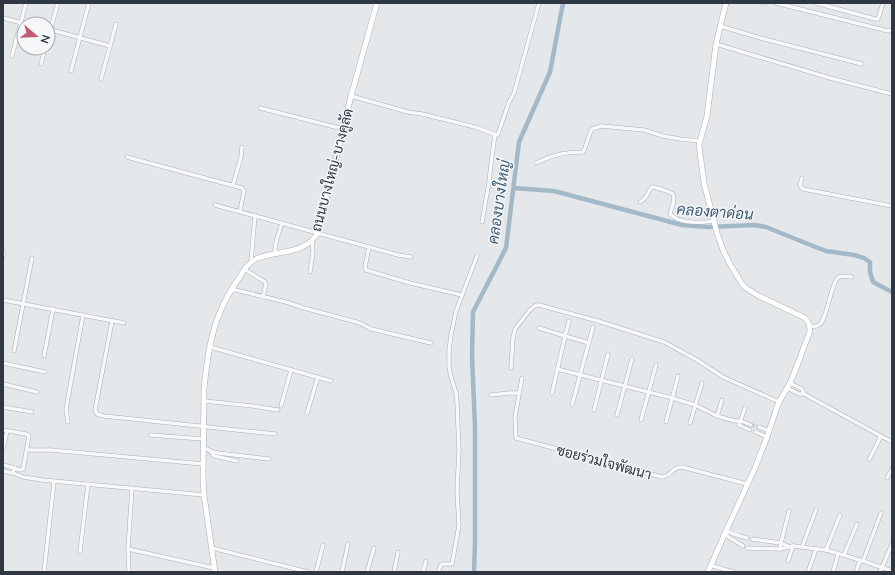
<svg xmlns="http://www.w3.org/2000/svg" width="895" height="575" viewBox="0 0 895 575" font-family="'Nunito Sans',Sarabun,sans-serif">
	<rect width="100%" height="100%" fill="#e5e8eb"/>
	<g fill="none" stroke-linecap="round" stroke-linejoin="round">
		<g stroke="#a4b9c7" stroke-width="4.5">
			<path d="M514,188l40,3 128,34 26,2 47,-2 11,2 42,17 18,7 28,4 10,3 6,4v10l3,10 19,10"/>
			<path d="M474,572l1,-28v-117l-3,-71 1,-44 33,-64 13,-106 31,-70 13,-69"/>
		</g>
		<path stroke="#c0c5c9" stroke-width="3.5" stroke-dasharray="3.5 2" stroke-linecap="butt" d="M751,425l8,2"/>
		<g stroke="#aaafb5" stroke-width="4.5">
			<g id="street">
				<path d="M762,3h3"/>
				<path d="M776,3l112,28 4,-1"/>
				<path d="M816,3l59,16h3l5,-16"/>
				<path d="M3,18l23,6"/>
				<path d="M720,26l44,13 98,25"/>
				<path d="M48,29l62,17"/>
				<path d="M48,38l10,-35"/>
				<path d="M716,44l114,34 62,16"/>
				<path d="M12,56l14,-53"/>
				<path d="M41,64l4,-16"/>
				<path d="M71,71l18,-68"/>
				<path d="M101,79l15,-55"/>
				<path d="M351,96l57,16 14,2 53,13 22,8 1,-1 11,-32 5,-9 25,-90"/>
				<path d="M260,108l83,21"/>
				<path d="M127,157l115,31 2,3 -4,20"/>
				<path d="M536,163c17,-8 28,-11 47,-11 4,-7 5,-16 9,-23l9,-3 43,4 19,6 17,3 20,2"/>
				<path d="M802,178l-2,7 1,2 2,2 89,17"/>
				<path d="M233,185l8,-28 1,-10"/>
				<path d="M640,202c7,-3 7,-10 12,-15h2l13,4 6,3c3,8 -2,13 -3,20 9,10 32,9 44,7"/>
				<path d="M215,205l183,50 13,2"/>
				<path d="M482,222l7,-40 2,-18 4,-30"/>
				<path d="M369,247l-4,20 1,3 44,13 52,12"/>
				<path d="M275,254c-1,-10 3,-18 6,-28"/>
				<path d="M3,256l1,-4"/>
				<path d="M251,262l4,-47"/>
				<path d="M244,269l21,13 1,2 -3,13"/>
				<path d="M310,272l3,-20 -1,-11"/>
				<path d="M231,289l55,13 18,6 56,15 11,6 60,14"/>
				<path d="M3,300l121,23"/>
				<path d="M112,321l-17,89 2,4 7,2 171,18"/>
				<path d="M810,326c2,0 6,1 9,-1 8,-4 12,-44 20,-48 4,-2 9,0 13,0"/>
				<path d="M539,328l26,8 24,7"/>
				<path d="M210,347l121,34"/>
				<path d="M14,351l18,-93"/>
				<path d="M44,356l9,-47"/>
				<path d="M3,363l42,9"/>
				<path d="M511,368l2,-30 2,-9 15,-19 6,-5h3l59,16 66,21 33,18 26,17 56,25"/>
				<path d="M557,369l115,29 23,7 22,11 18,5h6l10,4"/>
				<path d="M522,378l-7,39 1,21 146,39c8,0 10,-10 20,-10l65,17"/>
				<path d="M790,383l12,6 2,5"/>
				<path d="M3,384l34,8"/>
				<path d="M787,388l12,6h5l88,48"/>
				<path d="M552,393l13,-57 4,-15"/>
				<path d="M491,395l18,-2h11"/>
				<path d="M204,401l49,5 25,4"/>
				<path d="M572,405l21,-78"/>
				<path d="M281,406l10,-36"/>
				<path d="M3,407l29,5"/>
				<path d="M594,410l14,-56"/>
				<path d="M307,413l11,-36"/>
				<path d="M617,415l15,-56"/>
				<path d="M717,416l5,-16"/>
				<path d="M641,420l15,-55"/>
				<path d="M68,422l-2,-13 17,-94"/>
				<path d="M666,422l12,-46"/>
				<path d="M690,423l12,-40"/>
				<path d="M739,425l6,-17"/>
				<path d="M739,425l11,5"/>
				<path d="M759,427l10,4"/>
				<path d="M3,430l23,4 3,2 -6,33 -3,1 -6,-2"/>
				<path d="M756,432l11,5"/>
				<path d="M150,435l53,4"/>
				<path d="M203,447l10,5 5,1 51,6"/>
				<path d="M3,449l4,-18"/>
				<path d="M27,450h24l152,14"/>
				<path d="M210,451l4,5 23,5"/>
				<path d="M869,460l12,-24"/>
				<path d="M3,465l11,3 -1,5 10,4 19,3 162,15"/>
				<path d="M3,471l10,2"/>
				<path d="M887,478l5,-9"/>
				<path d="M726,531l14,5 7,2"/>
				<path d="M724,534l19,12"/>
				<path d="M752,539l29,4 7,3"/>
				<path d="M802,547l14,-37"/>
				<path d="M212,548l96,24"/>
				<path d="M747,548l33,1 13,-3 33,4 37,11 29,10"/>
				<path d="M128,549l86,19"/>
				<path d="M780,549l1,-6 8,-32"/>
				<path d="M826,550l14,-35"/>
				<path d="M80,552l8,-68"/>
				<path d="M844,555l13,-31"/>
				<path d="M788,561l5,-15"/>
				<path d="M863,561l18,-48"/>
				<path d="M710,565l23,7"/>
				<path d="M44,572l10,-90"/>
				<path d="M129,572l-1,-23 4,-61"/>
				<path d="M316,572l7,-27"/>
				<path d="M342,572l6,-28"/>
				<path d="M367,572l7,-24"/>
				<path d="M394,572l4,-20"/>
				<path d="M423,572l3,-11"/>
				<path d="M438,572l3,-7 2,-1h9l7,-39 -2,-34 2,-40 -2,-48 -1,-10 -5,-16 -2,-10v-16l2,-16 5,-24 21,-55"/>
				<path d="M808,572l8,-23"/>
				<path d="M833,572l5,-18"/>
				<path d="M856,572l4,-12"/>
				<path d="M880,572l12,-28"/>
			</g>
		</g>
		<g stroke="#aaafb5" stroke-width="6">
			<g id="secondary">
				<path d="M215,572l-11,-77 -1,-17 1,-90c3,-26 6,-54 17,-78 5,-12 11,-22 18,-32 5,-8 9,-16 19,-20 21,-8 46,-3 60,-25l33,-137 26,-93"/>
				<path d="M708,572l18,-41 29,-63 12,-31 9,-27 3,-8 11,-19 7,-17 13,-35c0,-5 -1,-9 -5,-13l-48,-23 -11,-7 -4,-4 -12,-20 -7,-14 -6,-17 -7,-27 -6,-23 -5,-38 8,-29 9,-72 10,-41"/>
			</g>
		</g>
		<use href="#street" stroke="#f7f8f9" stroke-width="3.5"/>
		<use href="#secondary" stroke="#fff" stroke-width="5"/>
	</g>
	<g text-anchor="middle" stroke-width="3" stroke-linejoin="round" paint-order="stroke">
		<g font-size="14" fill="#2e3742" stroke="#f4f6f8">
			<text transform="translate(332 170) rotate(-75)" y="5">ถนนบางใหญ่-บางคูลัด</text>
			<text transform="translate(604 462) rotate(15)" y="5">ซอยร่วมใจพัฒนา</text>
		</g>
		<g font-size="15" font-style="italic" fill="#3c5a72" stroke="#f4f6f8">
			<text transform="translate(499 202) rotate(-82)" y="5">คลองบางใหญ่</text>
			<text transform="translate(715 212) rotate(4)" y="5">คลองตาด่อน</text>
		</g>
	</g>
	<rect width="895" height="575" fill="none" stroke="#2e3742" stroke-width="8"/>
	<g transform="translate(36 36) rotate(109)"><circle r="19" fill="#f4f6f8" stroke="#a5aaaf"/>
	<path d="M0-3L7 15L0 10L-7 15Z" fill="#c25874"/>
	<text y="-6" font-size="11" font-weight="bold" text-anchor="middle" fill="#2e3742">N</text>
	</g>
</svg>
